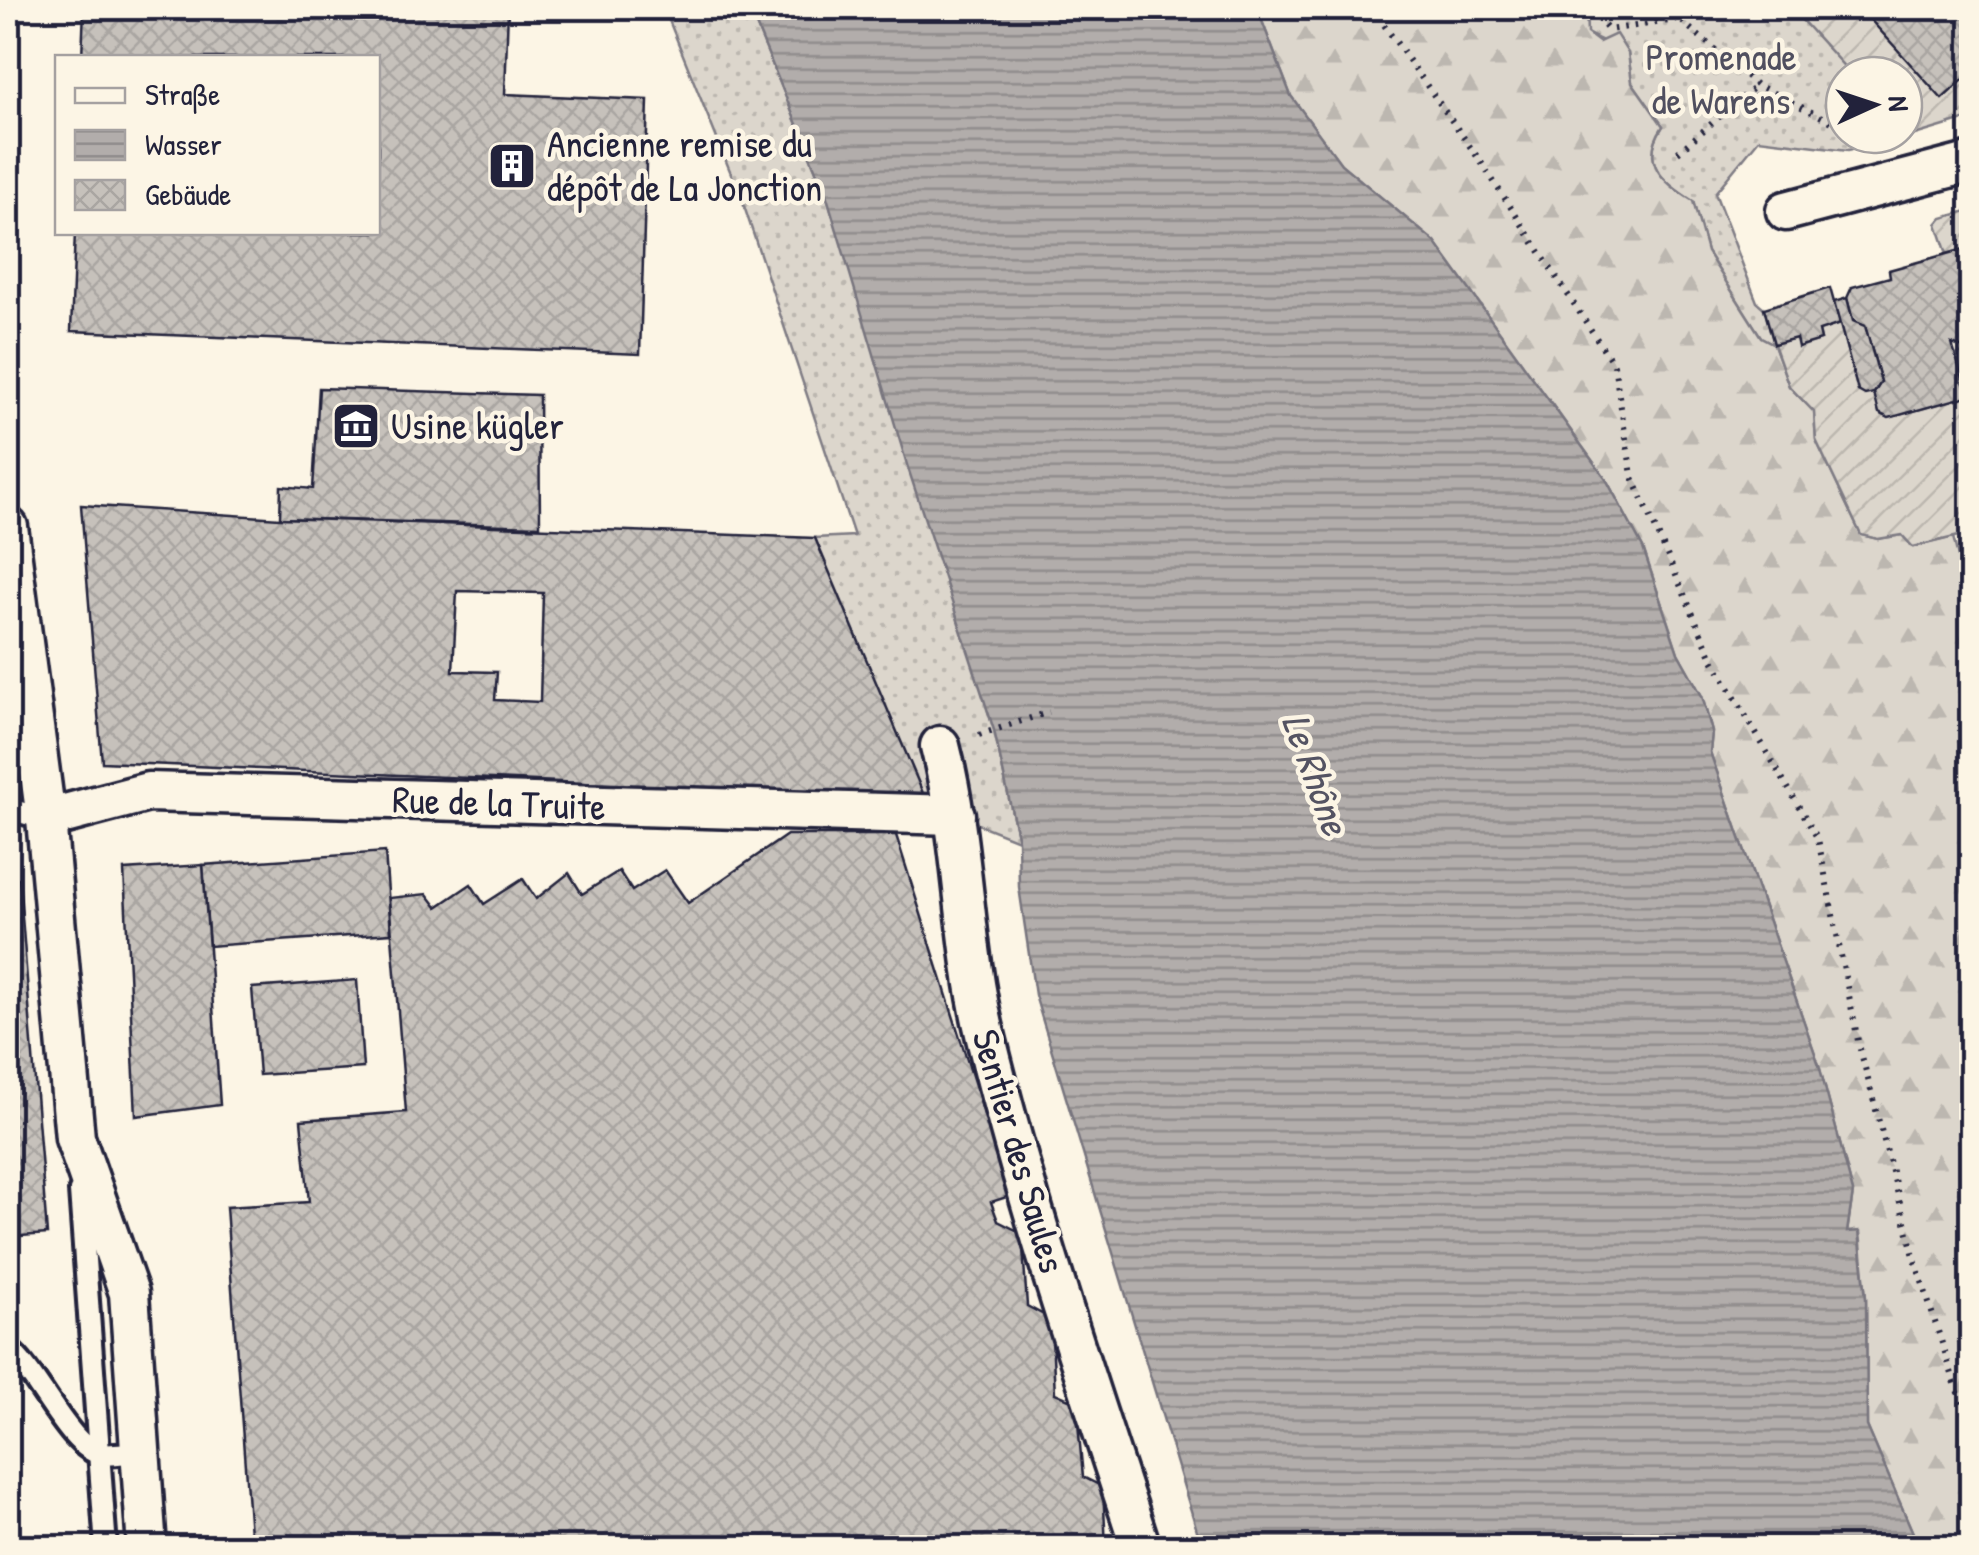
<svg xmlns="http://www.w3.org/2000/svg" width="1979" height="1555" viewBox="0 0 1979 1555" font-family="'Patrick Hand',sans-serif">
	<defs>
		<pattern id="grass-dots" width="8" height="8" patternUnits="userSpaceOnUse" patternTransform="scale(2.5)"><rect width="8" height="8" fill="#dcd6cc"/><path d="M2 2h.1M6 6h.1" fill="none" stroke="#bcb7b0" stroke-width="1.8" stroke-linecap="round"/></pattern>
		<pattern id="forest-firs" width="22" height="20" patternUnits="userSpaceOnUse" patternTransform="scale(2.5)"><rect width="22" height="20" fill="#dcd6cc"/><path d="M5 1l3.5 6h-7zM16 11l3.5 6h-7z" fill="#bcb7b0"/></pattern>
		<pattern id="garden-furrows" width="10" height="10" patternUnits="userSpaceOnUse" patternTransform="scale(2.5)"><rect width="10" height="10" fill="#dcd6cc"/><path d="M-1 1l2-2M0 10L10 0M9 11l2-2" fill="none" stroke="#bcb7b0"/></pattern>
		<pattern id="water-rules" width="6" height="5" patternUnits="userSpaceOnUse" patternTransform="scale(2.5)"><rect width="6" height="5" fill="#b2adab"/><path d="M0 2.5h6" fill="none" stroke="#908c8c"/></pattern>
		<pattern id="building-cross-hatch" width="8" height="8" patternUnits="userSpaceOnUse" patternTransform="scale(2.5)"><rect width="8" height="8" fill="#c6c1bb"/><path d="M0 0l8 8M0 8l8-8" fill="none" stroke="#aaa6a2"/></pattern>
	</defs>
	<rect width="100%" height="100%" fill="#fcf5e5"/>
	<filter id="ink" filterUnits="userSpaceOnUse"><feTurbulence type="fractalNoise" baseFrequency=".01" numOctaves="2"/><feDisplacementMap in="SourceGraphic" scale="20" xChannelSelector="R" yChannelSelector="G"/><feConvolveMatrix kernelMatrix="1 2 1 2 8 2 1 2 1" color-interpolation-filters="sRGB"/></filter>
	<g filter="url(#ink)">
		<g fill="url(#grass-dots)" stroke="#7f7c84" stroke-width="2.5">
			<path d="M664,8h85l78,189 167,533 24,110 -63,-25h-41l-99,-277 39,-2 -111,-333z"/>
			<path d="M1586,8h205l61,67h-8v60l60,-3 4,5 -60,13 -89,-11 -44,54 42,109 7,6 10,36 -13,-7 -54,-85 -14,-51c-31,-19 -54,-39 -30,-75l-31,-44 -4,-29 -42,-20z"/>
		</g>
		<path fill="url(#forest-firs)" stroke="#7f7c84" stroke-width="2.5" d="M1257,8h329l1,25 12,9 17,-8 12,19 4,29 31,44c-24,36 -1,56 30,75l14,51 54,85 13,7 15,42 25,26 2,28 45,95 17,4 24,-4 11,12 40,-10 19,77 -1,933h-52l-52,-121 -1,-128 -6,-66 -13,1 6,-41 -34,-127 -109,-313 2,-20 -10,-36 -24,-43 -35,-105 -36,-67 -172,-239 -94,-78 -50,-68z"/>
		<g fill="url(#garden-furrows)" stroke="#7f7c84" stroke-width="2.5">
			<path d="M1791,8h69l82,90 29,-26v46l-63,19 -4,-5v-57h-52z"/>
			<path d="M1971,210v37l-24,7 -10,-30 5,-6z"/>
			<path d="M1840,324l18,67 16,2 5,19 10,6 78,-22 -11,-41 15,-4v182l-58,14 -11,-12 -24,4 -17,-4 -45,-95 -2,-28 -25,-26 -15,-42 22,-6 3,9 22,-7 -2,-9z"/>
		</g>
		<path fill="url(#water-rules)" stroke="#78757e" stroke-width="2.5" d="M749,8h508l34,88 50,68 94,78 172,239 36,67 35,105 24,43 10,36 -2,20 109,313 34,127 -6,40 12,-1 7,67 1,128 52,121h-717l-167,-552 -16,-108 -1,-47 -24,-110 -86,-262 -81,-271z"/>
		<g fill="url(#building-cross-hatch)" stroke="#22223b" stroke-width="2.5" fill-rule="evenodd">
			<path d="M84,8h424l-3,86 143,6 -8,254 -569,-23 4,-99h303v-174h-296z"/>
			<path d="M1860,8h112v64l-30,27z"/>
			<path d="M1972,247v104l-20,-7 16,52 -79,22 -10,-5 -5,-20 7,-11 -16,-56 -12,-5 -6,-23 5,-11 38,-10 -1,-7z"/>
			<path d="M1830,288l10,36 -21,7 2,9 -23,7 -2,-9 -22,6 -10,-36z"/>
			<path d="M1847,298l6,23 12,5 16,56 -7,11 -9,2 -7,-4 -24,-89z"/>
			<path d="M319,388l220,7 1,131 -260,-8 1,-32 32,3z"/>
			<path d="M81,505l199,13 535,20 110,260 -823,-36zM457,591l86,2 -3,109 -45,-2 2,-28 -44,-1z"/>
			<path d="M787,835h109l114,361 -19,6 7,19 24,12 5,73 24,13 4,74 21,9 7,75 20,10 3,61h-855l-25,-341 83,-5 -8,-82 105,-8 -17,-214 38,-4 10,13 34,-23 13,20 39,-25 13,20 33,-26 13,21 37,-23 13,20 33,-21 23,33z"/>
			<path d="M385,852l6,81 -182,13 -6,-81z"/>
			<path d="M203,865l17,240 -84,11 -12,-246z"/>
			<path d="M19,878l28,356 -39,3v-358z"/>
			<path d="M357,980l6,88 -104,7 -7,-87z"/>
			<path d="M69,1538v10h-61v-6z"/>
		</g>
		<g fill="none" stroke-linecap="round" stroke-linejoin="round">
			<g stroke="#22223b" stroke-width="28">
				<g id="lane">
					<path d="M8,809l38,10"/>
					<path d="M80,1191l26,357"/>
					<path d="M8,1349c29,22 61,100 93,105 12,2 27,-2 39,-2"/>
				</g>
			</g>
			<g stroke="#22223b" stroke-width="45">
				<g id="street">
					<path d="M1786,211l186,-49"/>
					<path d="M8,527l38,292 29,319 54,155 18,255"/>
					<path d="M940,746c25,96 22,196 46,292 42,172 100,341 155,510"/>
					<path d="M46,819l102,-27 807,23"/>
				</g>
			</g>
			<g stroke="#22223b" stroke-width="6" stroke-dasharray="2.5 8" stroke-linecap="butt">
				<path d="M1372,8l109,154 133,203 18,110 81,185 105,179 40,202 57,219 57,176"/>
				<path d="M1600,8l-3,9 11,13 68,-10"/>
				<path d="M1666,8l91,77 87,43"/>
				<path d="M1860,135l16,7"/>
				<path d="M1678,152l79,-67"/>
				<path d="M979,735l70,-23"/>
			</g>
			<use href="#lane" stroke="#fcf5e5" stroke-width="20"/>
			<use href="#street" stroke="#fcf5e5" stroke-width="38"/>
		</g>
	</g>
	<defs>
		<g id="building-square" transform="scale(2.5)"><rect x="-9" y="-9" width="18" height="18" rx="4" fill="#22223b" stroke="#fcf5e5"/><path d="M-4-6H4V6H1V3H-1V6H-4ZM-2.5-4.3h1.7v1.8h-1.7ZM.8-4.3h1.7v1.8H.8ZM-2.5-1h1.7V.8h-1.7ZM.8-1h1.7V.8H.8Z" fill="#fff"/></g>
		<g id="museum-square" transform="scale(2.5)"><rect x="-9" y="-9" width="18" height="18" rx="4" fill="#22223b" stroke="#fcf5e5"/><path d="M0-6L6-3V-2H-6V-3ZM-5-1h2V3h-2ZM-1-1h2V3h-2ZM3-1h2V3H3ZM-6 4H6V6H-6Z" fill="#fff"/></g>
	</defs>
	<g fill-rule="evenodd">
		<use href="#building-square" x="512" y="166"/>
		<use href="#museum-square" x="356" y="426"/>
	</g>
	<g text-anchor="middle" stroke-width="9" stroke-linejoin="round" paint-order="stroke">
		<g font-size="38" fill="#504f5f" stroke="#fcf5e5">
			<text x="1721" y="70">Promenade<tspan x="1721" dy="44">de Warens</tspan></text>
		</g>
		<g font-size="38" fill="#22223b" stroke="#fcf5e5" text-anchor="start">
			<text x="547" y="157">Ancienne remise du<tspan x="547" dy="44">dépôt de La Jonction</tspan></text>
			<text x="391" y="439">Usine kügler</text>
		</g>
		<g font-size="38" fill="#22223b" stroke="#fcf5e5">
			<text transform="translate(499 803) rotate(2)" y="13">Rue de la Truite</text>
			<text transform="translate(1019 1151) rotate(74)" y="13">Sentier des Saules</text>
		</g>
		<g font-size="40" font-style="italic" fill="#545362" stroke="#fcf5e5">
			<text transform="translate(1316 774) rotate(70)" y="14">Le Rhône</text>
		</g>
	</g>
	<rect width="1979" height="1555" fill="none" stroke="#fcf5e5" stroke-width="40"/>
	<rect x="20" y="20" width="1939" height="1515" fill="none" stroke="#22223b" stroke-width="4" filter="url(#ink)"/>
	<rect x="55" y="55" width="325" height="180" fill="#fcf5e5" stroke="#a5a1a1" stroke-width="2.5"/>
	<rect x="75" y="88" width="50" height="15" fill="#fcf5e5" stroke="#a5a1a1" stroke-width="2.5"/>
	<text x="145" y="105" font-size="30" fill="#22223b">Straße</text>
	<rect x="75" y="130" width="50" height="30" fill="url(#water-rules)" stroke="#a5a1a1" stroke-width="2.5"/>
	<text x="145" y="155" font-size="30" fill="#22223b">Wasser</text>
	<rect x="75" y="180" width="50" height="30" fill="url(#building-cross-hatch)" stroke="#a5a1a1" stroke-width="2.5"/>
	<text x="145" y="205" font-size="30" fill="#22223b">Gebäude</text>
	<g transform="translate(1874 105) rotate(87)"><circle r="48" fill="#fcf5e5" stroke="#a5a1a1" stroke-width="2.5"/>
	<path d="M0-8L18 38L0 25L-18 38Z" fill="#22223b"/>
	<text y="-15" font-size="28" font-weight="bold" text-anchor="middle" fill="#22223b">N</text>
	</g>
</svg>
